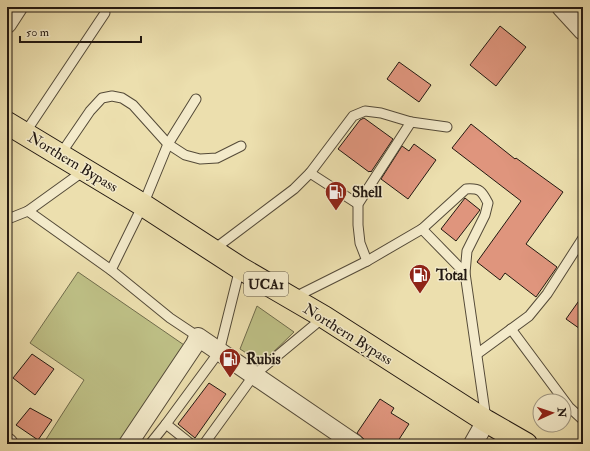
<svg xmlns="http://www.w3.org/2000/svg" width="590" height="451" viewBox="0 0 590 451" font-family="'IM FELL Double Pica',serif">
	<rect width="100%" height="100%" fill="#ecdfae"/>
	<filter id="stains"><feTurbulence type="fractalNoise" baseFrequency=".005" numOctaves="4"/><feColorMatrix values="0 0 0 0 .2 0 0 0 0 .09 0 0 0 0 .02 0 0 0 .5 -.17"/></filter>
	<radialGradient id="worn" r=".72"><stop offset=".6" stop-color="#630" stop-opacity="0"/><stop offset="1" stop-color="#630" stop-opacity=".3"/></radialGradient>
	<g fill="#bec086" stroke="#706c4c">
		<path d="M78,272l109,75 -65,97h-79l41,-64 -54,-37z"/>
		<path d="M257,306l37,26 -32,31 -22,-14z"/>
	</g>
	<g fill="#df957d" stroke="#221811">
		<path d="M500,26l26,21 -30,39 -26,-21z"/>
		<path d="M399,62l32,23 -12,17 -32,-23z"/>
		<path d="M364,118l29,21 -22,33 -1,-1 -1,1 -31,-23 22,-29z"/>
		<path d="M471,124l44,35 1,-1 47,34 -37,52 31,23 -21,30 -31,-24 -5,7 -23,-18 44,-61 -69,-53z"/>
		<path d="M414,144l22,16 -28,39 -27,-20 21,-33 7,5z"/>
		<path d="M465,198l15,12 -24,31 -15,-12z"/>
		<path d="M583,295v36l-17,-12z"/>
		<path d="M32,354l22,15 -19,26 -22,-17z"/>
		<path d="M209,383l17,11 -31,44 -17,-14z"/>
		<path d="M380,399l14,9 -3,5 18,11 -13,20h-31l-1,-5 -7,-6z"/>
		<path d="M30,408l22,12 -14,20 -22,-15z"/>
	</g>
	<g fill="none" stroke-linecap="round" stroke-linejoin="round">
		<g stroke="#544a38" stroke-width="11">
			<g id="service">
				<path d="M25,133l80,-120"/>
				<path d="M60,155l30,-44 12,-13 10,-2 10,2 11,7 35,39 17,11 15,4 17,-1 24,-12"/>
				<path d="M310,173l48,31"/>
				<path d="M28,211l57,-41"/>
				<path d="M7,219h1l20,-8 83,59 59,48 24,16 4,3"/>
				<path d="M422,229l43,44"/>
				<path d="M213,250l81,-61 16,-16 43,-57 12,-5 16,2 30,9 36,5"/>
				<path d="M367,261l-7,-18 -2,-18v-21l53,-82"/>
				<path d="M111,270l32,-65 25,-61 28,-45"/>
				<path d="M293,298l74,-37 55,-32 44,-40c14,-1 16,2 22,14l-3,12 -18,36 -2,22 21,146"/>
				<path d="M511,329l58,78 14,13"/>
				<path d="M477,354l52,-38 18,-22 36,-56"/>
				<path d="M150,444l16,-20"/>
				<path d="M191,444l-25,-20 53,-72 21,-84"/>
				<path d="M204,444l50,-69 70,-58"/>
			</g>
		</g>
		<g stroke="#544a38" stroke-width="20">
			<g id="minor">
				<path d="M561,7l22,24"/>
				<path d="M7,24l11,-17"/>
				<path d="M7,442l2,2"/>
				<path d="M128,444l67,-100 3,-7 157,107"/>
				<path d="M473,444l13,-23"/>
			</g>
		</g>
		<g stroke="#221811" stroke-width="24">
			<path id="primary" d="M7,123l136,82 97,63 84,49 162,104 40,23"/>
		</g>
		<use href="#service" stroke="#f3eaca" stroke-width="9"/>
		<use href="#minor" stroke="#f3eaca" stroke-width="18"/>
		<use href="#primary" stroke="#ecdfae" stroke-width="22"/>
	</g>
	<defs>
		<g id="fuel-pin" transform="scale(1.15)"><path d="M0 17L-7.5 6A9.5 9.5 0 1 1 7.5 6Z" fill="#8f2418" stroke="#f3eaca"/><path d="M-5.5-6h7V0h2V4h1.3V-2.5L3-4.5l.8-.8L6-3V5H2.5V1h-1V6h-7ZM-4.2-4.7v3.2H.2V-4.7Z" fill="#fff"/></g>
	</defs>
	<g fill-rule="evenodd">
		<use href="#fuel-pin" x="336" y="192"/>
		<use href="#fuel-pin" x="420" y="275"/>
		<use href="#fuel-pin" x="230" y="359"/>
	</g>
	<g text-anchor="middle" stroke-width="3" stroke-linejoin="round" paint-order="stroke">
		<rect fill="#f3eaca" stroke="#615748" stroke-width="1" x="244" y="272" width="44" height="24" rx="3"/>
		<g font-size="14" font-weight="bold" fill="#221811">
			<text x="266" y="289">UCA1</text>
		</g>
		<g font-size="15" fill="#221811" stroke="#f3eaca">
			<text transform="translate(73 162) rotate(31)" y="5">Northern Bypass</text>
			<text transform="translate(348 334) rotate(32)" y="5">Northern Bypass</text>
		</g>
		<g font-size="15" font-weight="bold" fill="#221811" stroke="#f3eaca" text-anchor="start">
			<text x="352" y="197">Shell</text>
			<text x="436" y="280">Total</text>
			<text x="246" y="364">Rubis</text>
		</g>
	</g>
	<rect width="590" height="451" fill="none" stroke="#ecdfae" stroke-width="24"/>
	<rect x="8" y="8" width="574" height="435" fill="none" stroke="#221811" stroke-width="2"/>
	<rect x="12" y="12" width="566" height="427" fill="none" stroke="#221811"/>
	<g transform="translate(552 413) rotate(87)"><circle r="19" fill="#f3eaca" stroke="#9f9680"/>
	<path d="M0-3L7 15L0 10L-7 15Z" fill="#8f2418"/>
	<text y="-6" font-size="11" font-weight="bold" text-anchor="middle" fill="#221811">N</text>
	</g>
	<path d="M20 36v6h121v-6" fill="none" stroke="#221811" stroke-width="2"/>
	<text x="26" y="36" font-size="12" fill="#221811" stroke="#f3eaca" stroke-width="3" paint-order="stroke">50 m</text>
	<rect width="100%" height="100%" filter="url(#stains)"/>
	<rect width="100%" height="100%" fill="url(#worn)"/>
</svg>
